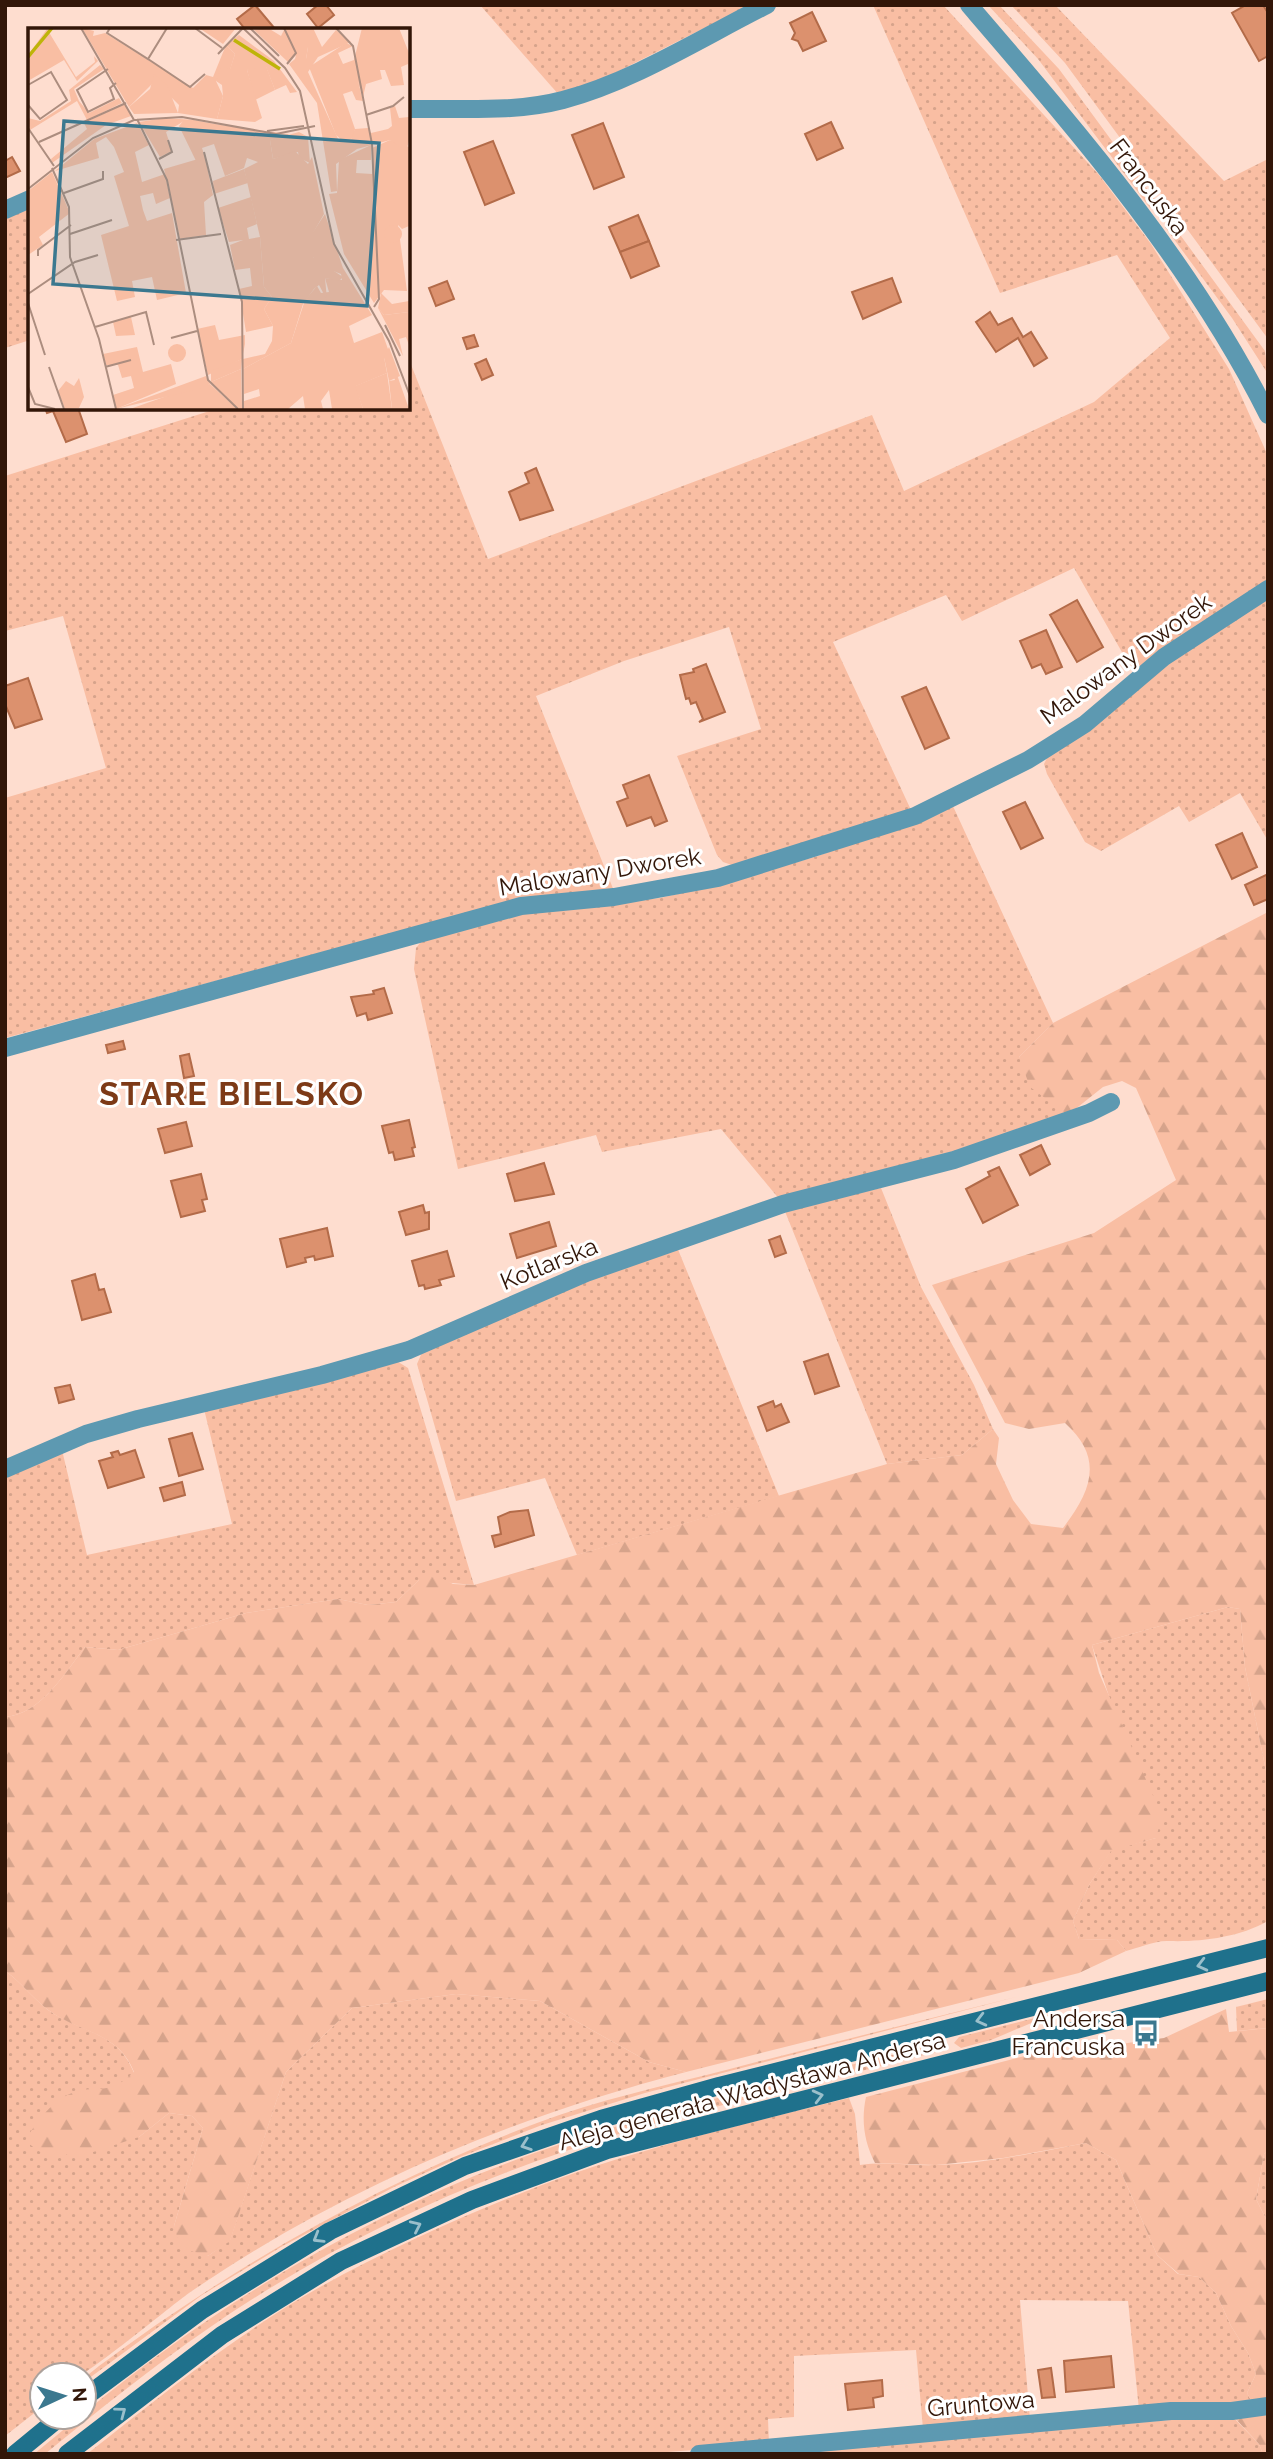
<svg xmlns="http://www.w3.org/2000/svg" width="1273" height="2459" viewBox="0 0 1273 2459" font-family="Raleway,sans-serif">
	<defs>
		<pattern id="grass-dots" width="8" height="8" patternUnits="userSpaceOnUse" patternTransform="scale(1.75)"><rect width="8" height="8" fill="#f9bea3"/><path d="M2 2h.1M6 6h.1" fill="none" stroke="#d6a38b" stroke-width="1.8" stroke-linecap="round"/></pattern>
		<pattern id="forest-firs" width="22" height="20" patternUnits="userSpaceOnUse" patternTransform="scale(1.75)"><rect width="22" height="20" fill="#f9bea3"/><path d="M5 1l3.5 6h-7zM16 11l3.5 6h-7z" fill="#d6a38b"/></pattern>
	</defs>
	<rect width="100%" height="100%" fill="#feddcf"/>
	<g fill="url(#grass-dots)">
		<path d="M480,5h270l-153,77 -38,13z"/>
		<path d="M873,5h70l156,170 52,69 78,125 39,87v124l-133,95 -61,-107 -112,53 -16,-26 -113,47 78,168 -179,55 -9,-3 -6,-7 -40,-99 84,-27 -32,-102 -105,34 -88,35 78,195 -96,8 -513,139v-240l101,-30 -43,-152 -58,15v-155l214,-68h189v-51l80,202 384,-144 32,76 190,-89 76,-64 -53,-83 -117,38z"/>
		<path d="M988,5h11l60,64 100,136 -3,3h-6l-112,-149z"/>
		<path d="M1011,5h44l169,176 44,-22v180l-203,-276z"/>
		<path d="M30,205v135l-25,8v-133z"/>
		<path d="M1167,220l3,1 95,130 3,23 -36,-56 -67,-91z"/>
		<path d="M1268,595v246l-28,-48 -51,29 -10,-16 -78,45 -16,-9 -38,-68 -3,-10 4,-8 142,-112z"/>
		<path d="M952,804l101,219 -34,34 49,58 -44,18 -244,67 -59,-71 -119,23 -6,-17 -138,34 -44,-200 2,-21 8,-10 91,-24 145,-16 57,-13 101,-29z"/>
		<path d="M881,1188l40,99 53,98 19,44 -31,26 -75,9 -103,-255z"/>
		<path d="M677,1247l102,249 -202,59 -32,-77 -89,23 -39,-137 6,-14 164,-73z"/>
		<path d="M395,1360l13,8 66,217 -55,-5 -23,22 -28,3 -30,-6 -92,14 -128,37 -33,-3c-20,26 -44,67 -80,70v-243l57,-24 25,105 145,-31 -28,-115z"/>
		<path d="M1228,1607l12,2 5,58 23,114v140c-30,17 -69,21 -99,20 -13,-1 -31,7 -43,10l-9,-11 -38,-1 -6,-18 16,-36 22,-35 45,-12 -64,-193z"/>
		<path d="M5,1971c18,12 31,32 49,43 32,19 65,20 80,59l-16,14 -48,7 69,43 30,-24 23,3 11,12 -29,98 34,30 22,-16 56,-168 66,-64 104,-14 84,7 109,61 37,10c-176,46 -346,117 -497,221 -17,12 -99,80 -110,82 -11,2 -25,0 -37,0v32l-37,29z"/>
		<path d="M1024,1995l-379,98 -103,32 -82,32 -66,30 -113,60 -79,48 -118,87v-4l15,-12c136,-101 279,-183 438,-243 61,-23 126,-37 189,-53 99,-26 199,-50 298,-75z"/>
		<path d="M1268,1999v29l-31,3 -1,-24z"/>
		<path d="M1055,2013l-64,27 -30,8 -7,-5 5,-6z"/>
		<path d="M934,2045l3,1 -1,6c-125,33 -251,58 -373,100 -125,42 -246,101 -354,176 -57,39 -110,82 -164,126h-11l45,-37h5v-4c141,-116 303,-212 477,-269 122,-41 248,-69 373,-99z"/>
		<path d="M849,2098l6,16 5,51c25,-4 50,1 76,0 50,-1 101,-13 150,-22l30,17 41,95 21,19 21,3 17,16 15,33 17,27 8,21 -9,19 6,11 -114,6 -11,-109 -108,-1 10,120 -107,9 -7,-79 -122,6v61l-26,2 1,25 -127,10h-555c75,-59 150,-120 233,-167 80,-44 166,-82 252,-113 90,-31 184,-53 277,-76z"/>
		<path d="M1268,2151v72l-12,-24 8,-45z"/>
		<path d="M1231,2415l28,29 4,10h-506z"/>
	</g>
	<g fill="url(#forest-firs)">
		<path d="M1268,912v869l-23,-114 -5,-58 -12,-2 -136,38 7,28 63,143 -6,22 -45,13 -22,34 -16,36 6,18 38,1 9,11 -47,22 -393,99 -37,-10 -109,-61 -84,-7 -104,14 -66,64 -56,169 -22,15 -28,-8 -6,-22 29,-98 -11,-12 -23,-3 -30,24 -52,17 -41,2 -21,-15c10,-17 27,-41 47,-48 29,-10 34,5 62,-21 -15,-38 -48,-38 -80,-58 -18,-11 -31,-31 -49,-43v-254c36,-3 60,-44 80,-70l33,3 128,-37 92,-14 30,6 28,-3 23,-22 17,-5 17,9 21,1 413,-121 75,-9 31,-26 6,9 -3,26 17,36 18,24 32,4c29,-38 41,-70 2,-105l-36,6 -24,-6 -73,-138 162,-52 82,-53 -40,-92 -14,-7 -19,6 -35,28 -38,-28 -11,-30 34,-34z"/>
		<path d="M1226,2009l3,23 39,-4v123l-4,3 -8,45 12,24v179l-15,2 -6,-11 9,-19 -8,-21 -17,-27 -15,-33 -17,-16 -20,-3 -22,-19 -41,-95 -30,-17 -83,15 -67,7 -61,-2c-11,-21 -14,-43 -9,-66l178,-46 4,3 116,-16z"/>
		<path d="M1268,2411v43h-5l-4,-10 -27,-29z"/>
	</g>
	<g fill="#dc916e" stroke="#b36b49" stroke-width="2">
		<path d="M255,5l21,25h-34l2,-2 -7,-9z"/>
		<path d="M318,5h8l8,10 -16,13 -11,-14z"/>
		<path d="M1246,5h17l5,8v43l-9,5 -27,-48z"/>
		<path d="M812,12l14,29 -23,10 -5,-10 -6,-2 3,-6 -5,-10z"/>
		<path d="M831,122l12,26 -26,12 -12,-26z"/>
		<path d="M603,123l21,54 -30,12 -22,-54z"/>
		<path d="M493,141l21,52 -29,12 -21,-53z"/>
		<path d="M12,157l8,14 -15,7v-17z"/>
		<path d="M638,215l11,26 -29,11 -11,-25z"/>
		<path d="M649,241l10,25 -28,12 -11,-26z"/>
		<path d="M892,278l9,24 -38,17 -11,-27z"/>
		<path d="M447,281l7,18 -18,7 -7,-18z"/>
		<path d="M990,312l8,13 14,-7 11,19 8,-5 16,26 -13,8 -16,-28 -22,14 -20,-30z"/>
		<path d="M474,335l4,11 -11,3 -4,-11z"/>
		<path d="M486,359l7,16 -11,5 -7,-16z"/>
		<path d="M45,408h33l9,26 -21,8 -13,-31 -6,2z"/>
		<path d="M536,468l17,42 -33,10 -11,-28 20,-9 -4,-10z"/>
		<path d="M1077,600l26,47 -26,15 -27,-47z"/>
		<path d="M1046,630l16,37 -16,7 -5,-10 -9,4 -12,-27z"/>
		<path d="M706,664l19,48 -26,10 4,-3 -7,-17 -5,2 -2,-6 -3,1 -6,-24 14,-3 -1,-3z"/>
		<path d="M28,678l14,41 -27,9 -10,-24v-18z"/>
		<path d="M926,687l23,51 -24,11 -23,-52z"/>
		<path d="M649,775l18,46 -12,5 -4,-9 -24,9 -10,-24 11,-4 -5,-13z"/>
		<path d="M1025,802l18,36 -22,11 -18,-37z"/>
		<path d="M1242,833l15,34 -25,12 -16,-34z"/>
		<path d="M1268,874v25l-14,6 -9,-20z"/>
		<path d="M384,988l8,25 -24,7 -2,-7 -9,3 -6,-19 23,-3 -1,-3z"/>
		<path d="M123,1041l2,8 -17,4 -2,-8z"/>
		<path d="M189,1054l5,22 -10,2 -4,-22z"/>
		<path d="M190,1087l2,9 -17,4 -2,-9z"/>
		<path d="M409,1120l6,27 -3,1 2,8 -19,4 -2,-8 -4,1 -7,-27z"/>
		<path d="M186,1122l6,24 -27,7 -7,-24z"/>
		<path d="M1041,1145l9,19 -20,11 -10,-20z"/>
		<path d="M544,1163l10,31 -39,7 -8,-27z"/>
		<path d="M999,1167l19,38 -35,18 -17,-34 24,-13 -2,-4z"/>
		<path d="M201,1174l6,25 -5,1 3,11 -24,6 -10,-36z"/>
		<path d="M423,1205l2,8 4,-1v17l-23,6 -7,-23z"/>
		<path d="M549,1222l7,24 -39,12 -7,-24z"/>
		<path d="M327,1228l6,28 -18,4 -1,-4 -9,2 1,4 -19,5 -7,-28z"/>
		<path d="M780,1236l6,17 -11,4 -6,-17z"/>
		<path d="M447,1251l7,25 -15,4 2,5 -16,4 -1,-4 -5,1 -7,-25z"/>
		<path d="M95,1274l4,16 5,-1 7,23 -29,8 -10,-39z"/>
		<path d="M828,1354l11,32 -24,8 -11,-32z"/>
		<path d="M70,1385l4,14 -15,4 -4,-15z"/>
		<path d="M773,1401l2,6 6,-3 8,18 -22,9 -9,-24z"/>
		<path d="M192,1433l11,36 -24,7 -10,-37z"/>
		<path d="M135,1450l9,27 -36,11 -9,-27 14,-4 -2,-4 7,-2 2,4z"/>
		<path d="M182,1482l3,13 -21,6 -4,-13z"/>
		<path d="M528,1510l6,25 -39,12 -3,-11 9,-2 -3,-17 12,-5z"/>
		<path d="M1111,2356l3,31 -48,5 -2,-31z"/>
		<path d="M1051,2368l4,29 -13,1 -4,-28z"/>
		<path d="M882,2380l1,16 -10,2 1,9 -26,3 -3,-26z"/>
	</g>
	<g fill="none" stroke-linecap="round" stroke-linejoin="round">
		<g stroke="#5d99b1" stroke-width="18">
			<path d="M969,5c110,128 223,258 299,410"/>
			<path d="M408,109c50,-1 106,4 155,-9 71,-19 138,-62 204,-95"/>
			<path d="M5,210l25,-11"/>
			<path d="M5,1048l516,-142 93,-9 104,-19 197,-62 113,-56 57,-36 79,-67 104,-68"/>
			<path d="M5,1469l81,-35 52,-15 184,-44 87,-25 177,-77 197,-69 171,-44 135,-47 22,-11"/>
			<path d="M699,2454l472,-43h61l36,-5"/>
		</g>
		<g stroke="#1f718c" stroke-width="18">
			<path d="M84,2398l118,-88 128,-79 135,-65 136,-47 118,-33 549,-138"/>
			<path d="M15,2454l45,-37"/>
			<path d="M67,2454l155,-119 119,-74 131,-61 135,-50 661,-169"/>
		</g>
	</g>
	<defs><path id="oneway-chevron" d="M-2-3.5L2.5 0L-2 3.5" fill="none" stroke-width="1.6" stroke-linecap="round" stroke-linejoin="round" transform="scale(1.75)"/></defs>
	<g stroke="#9abfcb">
		<use href="#oneway-chevron" transform="translate(1202 1965) rotate(166)"/>
		<use href="#oneway-chevron" transform="translate(981 2020) rotate(166)"/>
		<use href="#oneway-chevron" transform="translate(818 2096) rotate(-14)"/>
		<use href="#oneway-chevron" transform="translate(526 2145) rotate(161)"/>
		<use href="#oneway-chevron" transform="translate(416 2226) rotate(-25)"/>
		<use href="#oneway-chevron" transform="translate(318 2238) rotate(149)"/>
		<use href="#oneway-chevron" transform="translate(121 2412) rotate(-37)"/>
	</g>
	<defs>
		<g id="bus-bare" transform="scale(2.1)"><path d="M-5-6H5V4H4V6H2V4H-2V6H-4V4H-5ZM-3.5-4V0h7V-4ZM-3.5 1.2v1.5H-2V1.2ZM2 1.2v1.5H3.5V1.2Z" fill="#3b788f" stroke="#fff" stroke-width="2.5" paint-order="stroke"/></g>
	</defs>
	<g fill-rule="evenodd">
		<use href="#bus-bare" x="1146" y="2033"/>
	</g>
	<g text-anchor="middle" stroke-width="6" stroke-linejoin="round" paint-order="stroke">
		<g font-size="24" fill="#321608" stroke="#fff">
			<text transform="translate(1149 187) rotate(53)" y="8">Francuska</text>
			<text transform="translate(1126 659) rotate(-36)" y="8">Malowany Dworek</text>
			<text transform="translate(600 872) rotate(-9)" y="8">Malowany Dworek</text>
			<text transform="translate(549 1264) rotate(-22)" y="8">Kotlarska</text>
			<text transform="translate(752 2091) rotate(-15)" y="8">Aleja generała Władysława Andersa</text>
			<text transform="translate(981 2404) rotate(-5)" y="8">Gruntowa</text>
		</g>
		<g font-size="24" fill="#321608" stroke="#fff" text-anchor="end">
			<text x="1125" y="2027">Andersa<tspan x="1125" dy="28">Francuska</tspan></text>
		</g>
		<g font-size="32" font-weight="bold" letter-spacing="2" fill="#7d3a17" stroke="#fff">
			<text x="232" y="1105">STARE BIELSKO</text>
		</g>
	</g>
	<g transform="translate(28 28)">
		<rect width="382" height="382" fill="#feddcf"/>
		<path d="M54,0l12,3 -1,5 12,-3 88,55 13,-13 7,2 13,-32 9,9 -5,16 -14,11 7,15 -6,23 -39,-6 1,-8 -24,-24 -26,26zM240,0l13,8 4,-8h28l9,19h-14l-2,12h-11l1,-4 -8,7 -34,-32zM334,0h37l10,25v18l-1,-7 -7,3 3,18 -13,1 -6,-16h-5l2,9 -16,5 -3,13 -5,-16 5,20 -7,-1 -4,-9 -9,3 12,35 -1,8 -9,6 -9,-8 -27,-68 37,-24 7,3 -15,7 5,11 11,-4zM19,1l29,48 19,-15 -1,-6 4,5 -21,20 -13,-21 -36,21v-26zM72,37l4,4 -30,20 5,12 10,12 30,-15 3,5 -35,17 -10,-19 -47,29 -2,-12 12,3 31,-20 -2,-11zM228,37l10,1 9,24 -20,10 -8,-30zM97,76l6,12 -25,9 -54,38 -1,-4 36,-30 -3,-6zM137,90l29,2 53,11 -63,-10 -18,11 6,19 -12,6 -21,-35zM109,95l12,22 -14,7 7,30 23,-8 5,24 -14,6 -3,-11 -13,3 3,14 4,11 25,-8 14,80 -29,7 -5,-23 -20,4 3,16 -18,4 -16,-66 28,-9 -15,-50 10,-4 -10,-25 -8,-10 -10,6 3,15 -44,13 39,-32zM271,104l9,5 2,26 -11,-5 -1,-6 -25,7 -3,-19zM362,112l19,7v-6v85l-7,3 -4,-4 9,66 -23,-1 -10,13 -30,-49 -15,-60 8,-1 2,-33 32,-15v15h-14l-1,13 16,1v-26zM177,129l8,38 -9,7 2,33 -26,4 -16,-70zM216,141l4,14 -34,11 -1,-13zM24,144l18,41 -31,24 4,8 -15,10v-64zM223,169l6,27 -10,4 2,11 11,-2 4,50 8,10 -8,12 9,17 -27,6 -7,-43 13,-3 -2,-18 -15,2 -5,-25 13,-5 -14,2 -11,-34zM297,186l18,54 29,47 -23,11 5,17 28,-11 27,77h-17l-3,-28 6,-1 -11,-23 3,16 -31,13 7,23h-31l-3,-19 -8,11 2,8h-18l-2,-13 -15,13h-44v-8l16,-5 -1,-7 -15,5 -1,-25 48,-26 14,-43 12,-14 4,7 8,-1 -4,-14 17,2 -1,-6 -21,-8 -7,-9v-25zM350,280l6,7 25,-3v33l-3,-8 -7,2 4,17zM103,289l4,18 -19,1 -3,-14zM187,297l4,15 26,-5v9l-3,15 -34,16 -11,-46zM109,319l6,25 28,-8 5,20 -60,25 -3,-14 21,-7 -3,-12 -9,2 -4,-13h-12l-3,-11zM213,341l1,40h-3l-28,-27zM51,350l5,19 -5,11 -14,1 -7,-18 8,-10 8,5zM182,356l27,25h-107l51,-18z" fill="#f9bea3"/>
		<path d="M171,0h37l-13,16zM308,2l15,12 -33,15 -10,15 31,69 12,-1 4,-11 13,-1 3,5 17,-4 4,-3 -2,-18 5,-2 4,12 10,-1v24l-3,10 -16,-11 -33,9 -21,15 1,27 -6,1 -14,-89 -28,-39 6,-5h11l2,-12h14zM211,7l35,26 23,31 -7,1 -4,-8 -11,5 -9,-23 -19,3 15,48 -7,4 -38,-3 6,-23 -1,-11 -6,-4 6,-15 8,3 5,-15 -9,-9zM126,46l13,11 11,28 -44,1 -5,-7 21,-18zM156,92l104,14 4,4 -22,2 3,19 22,-8 13,13 4,-7 12,57 -11,19v24l30,20 -4,4 -14,-3 2,22 -8,-15 -5,4 -11,15 -12,39 -48,26v-10l22,-5 7,-13 1,-15 -9,-17 8,-12 -8,-10 -4,-50 -16,-68 14,-7 -11,-4 -3,10 -19,8 -11,-32 -12,4 3,9 -8,6 -18,-37zM356 206a9 9 0 1 1 18 0a9 9 0 1 1-18 0ZM353,265l11,11 17,-3v11l-25,3 -6,-7zM361,319l11,29 -11,5 -5,-24zM214,331l-1,10 -30,13v-11zM178,348l4,8 -8,4 -86,21z" fill="#f9bea3"/>
		<path d="M359,345l5,36h-29l-8,-23z" fill="#f9bea3"/>
		<path d="M140 325a9 9 0 1 1 18 0a9 9 0 1 1-18 0Z" fill="#f9bea3"/>
		<path fill="none" stroke="#beb409" stroke-width="3.5" d="M206,12l46,29M0,29l24,-29"/>
		<path fill="none" stroke="#ac8d7f" stroke-width="2" d="M53,0l53,92M82,0l-3,5 41,26 19,-31M167,0l27,20M215,0l42,40 15,23 34,153 55,97 21,55M222,0l29,28M256,0l12,25 -9,11M308,0l17,18 19,98 7,155 -5,8M190,26l25,-26M120,31l42,28 15,-13M80,41l-31,21 11,22 26,-13 -4,-11 6,-5M0,57l23,-13 16,28 -27,19 -12,-14M338,87l27,-9 11,-9M109,91l30,61 41,200 30,29M0,100l26,38M239,103l37,-5M11,114l87,-39M176,124l38,150 1,107M131,131l13,-7 -4,-12M24,140l17,39 1,50 29,82 17,70M0,161l65,-51 41,-18 48,-3 94,17 39,-8M36,165l39,-14v-8M42,206l42,-14M148,212l45,-6M10,228v-6l33,-25M0,266l47,-32 23,-7M0,275l17,52M357,297l15,31M67,299l51,-15 8,33M143,310l26,-7M21,339l15,42M77,339l26,-7M0,359l7,17 20,5"/>
		<path fill="#3b788f" fill-opacity="0.15" stroke="#3b788f" stroke-width="3.5" d="M36,93l315,22 -12,163 -314,-22z"/>
		<rect width="382" height="382" fill="none" stroke="#321608" stroke-width="3.5"/>
	</g>
	<rect width="1273" height="2459" fill="none" stroke="#321608" stroke-width="14"/>
	<g transform="translate(63 2396) rotate(86)"><circle r="33" fill="#ffffff" stroke="#ada29c" stroke-width="2"/>
	<path d="M0-5L12 26L0 18L-12 26Z" fill="#3b788f"/>
	<text y="-10" font-size="19" font-weight="bold" text-anchor="middle" fill="#321608">N</text>
	</g>
</svg>
